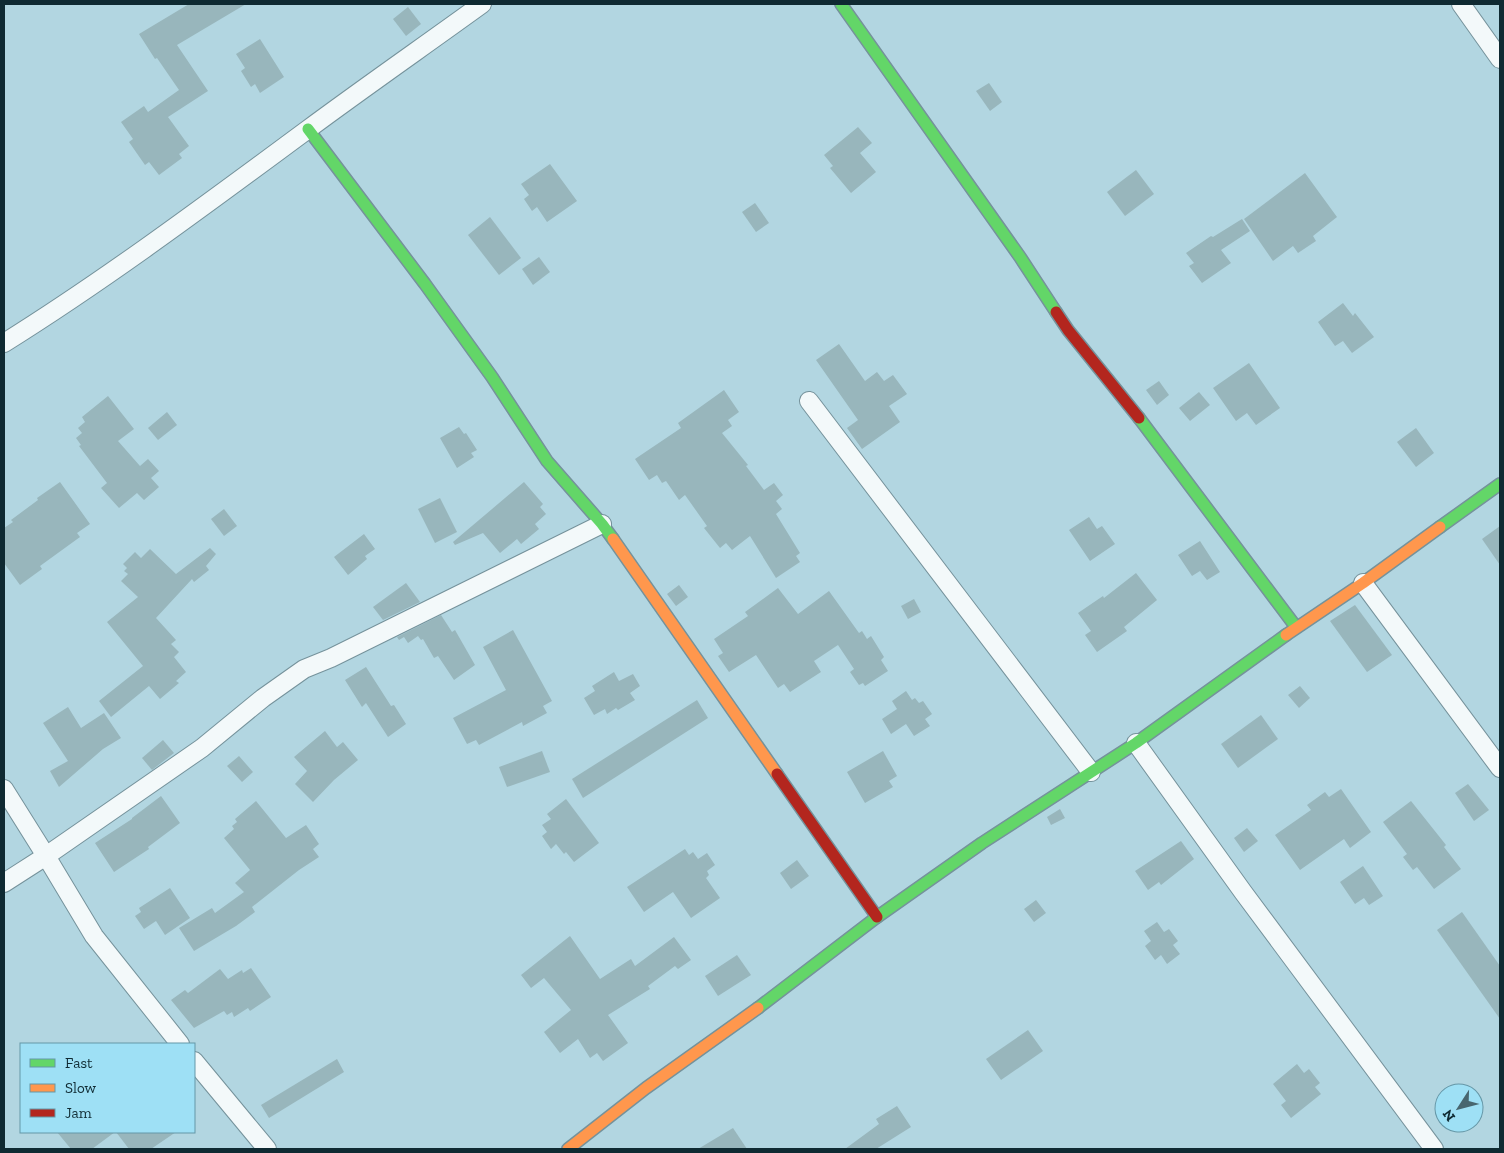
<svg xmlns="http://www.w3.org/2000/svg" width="1504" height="1153" viewBox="0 0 1504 1153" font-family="'Zilla Slab',serif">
	<rect width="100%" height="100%" fill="#b2d6e1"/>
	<g fill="#98b6bc">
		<path d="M189,4h57l-69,41 31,46 -40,26 21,29 -10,8 3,4 -23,17 -10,-13 -4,3 -16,-23 4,-3 -12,-17 23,-16 4,6 31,-22 -22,-32 -2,1 -16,-25z"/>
		<path d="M408,7l13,17 -15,12 -13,-17z"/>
		<path d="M260,39l24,38 -24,16 -5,-9 -4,3 -10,-16 4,-3 -9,-14z"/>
		<path d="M989,83l13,19 -12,9 -14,-20z"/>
		<path d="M858,127l14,16 -12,10 16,19 -25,21 -21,-25 3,-2 -9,-11z"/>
		<path d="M550,164l27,37 -30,21 -10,-15 -5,4 -8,-12 5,-4 -8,-11z"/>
		<path d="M1136,170l18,24 -29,22 -18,-24z"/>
		<path d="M1305,173l32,44 -24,19 3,5 -18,12 -5,-7 -20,15 -29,-42z"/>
		<path d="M755,203l14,20 -13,9 -14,-20z"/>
		<path d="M490,217l31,41 -22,17 -31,-40z"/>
		<path d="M1242,219l8,12 -29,19 10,13 -29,20 -13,-17 5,-3 -8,-10 25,-17 2,1z"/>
		<path d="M539,257l11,15 -17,13 -11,-16z"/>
		<path d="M1343,303l10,13 2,-3 19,24 -22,16 -9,-12 -8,5 -17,-24z"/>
		<path d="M839,344l26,37 12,-9 7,9 9,-6 14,19 -18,12 11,16 -38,27 -15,-21 11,-8 -42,-60z"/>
		<path d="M1249,363l31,45 -24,17 -9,-12 -11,8 -23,-33z"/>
		<path d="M1159,381l10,14 -12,10 -11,-15z"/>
		<path d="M724,390l15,22 -11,8 4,6 -10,7 26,32 -2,1 18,24 10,-7 9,12 -7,6 6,8 -6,5 24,39 -4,3 4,6 -24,16 -26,-42 -18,14 -6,-7 -6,5 -16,-20 3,-2 -22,-31 -6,5 -13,-19 -4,2 -5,-8 -8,5 -14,-21 46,-31 -3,-5z"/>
		<path d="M1199,392l11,13 -20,16 -11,-13z"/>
		<path d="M108,396l26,33 -16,12 22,25 8,-7 11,12 -8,7 8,9 -15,13 -7,-7 -18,15 -18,-20 6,-5 -28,-37 2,-1 -5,-7 6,-5 -4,-5 7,-6 -3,-5z"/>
		<path d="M167,412l10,13 -19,15 -10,-12z"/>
		<path d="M459,427l5,7 2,-1 11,17 -6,3 3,4 -17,11 -17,-30z"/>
		<path d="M1416,428l18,25 -18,14 -19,-25z"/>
		<path d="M60,482l30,42 -13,9 3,4 -40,29 2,3 -22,16 -16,-22v-35l9,-6 -2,-2 27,-20 -1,-2z"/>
		<path d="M524,482l19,22 -3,3 6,7 -11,10 4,5 -18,15 -4,-5 -17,14 -17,-20 -28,12 -2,-3z"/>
		<path d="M440,498l17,34 -22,11 -17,-34z"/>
		<path d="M224,509l13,17 -13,10 -13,-17z"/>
		<path d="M1089,517l8,12 5,-3 13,18 -25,17 -21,-31z"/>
		<path d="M1500,526v39l-18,-26z"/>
		<path d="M364,534l11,15 -10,7 2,3 -19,16 -14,-18z"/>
		<path d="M1200,541l20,31 -13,8 -7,-9 -8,5 -14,-21z"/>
		<path d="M210,548l6,6 -10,12 3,4 -15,12 -2,-3 -36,39 20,22 -5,4 8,8 -5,5 12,15 -10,9 3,2 -19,16 -11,-13 -38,31 -12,-16 44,-35 -36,-44 31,-25 -17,-16 7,-7 -4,-3 3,-3 -4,-4 12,-12 6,6 9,-9 26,25z"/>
		<path d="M1136,573l21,27 -33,27 3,4 -30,21 -12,-17 6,-4 -13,-18 25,-17 1,2z"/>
		<path d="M406,583l14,19 -37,18 -10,-13z"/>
		<path d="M679,585l9,12 -12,9 -9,-12z"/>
		<path d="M778,588l20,26 31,-23 30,42 3,-2 5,8 4,-3 13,21 -3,3 7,11 -23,15 -2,-3 -4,2 -9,-13 4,-3 -16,-24 -24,16 7,11 -31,20 -6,-8 -6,4 -22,-33 -27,17 -11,-16 5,-3 -9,-14 34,-23 -3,-4z"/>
		<path d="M914,599l7,13 -13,7 -7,-13z"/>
		<path d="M1355,605l37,50 -25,17 -37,-51z"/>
		<path d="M441,615l11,17 3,-2 20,35 -21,15 -16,-24 -4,2 -11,-19 -2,1 -3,-4 -10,7 -4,-6 -5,3 -2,-3z"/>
		<path d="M513,630l39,71 -9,5 4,7 -24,13 -1,-4 -43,23 -3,-5 -9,4 -14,-26 53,-28 -23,-43z"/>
		<path d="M366,667l25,39 3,-1 12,19 -18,13 -22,-34 -4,4 -17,-27z"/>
		<path d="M614,672l5,9 14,-7 7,12 -10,7 5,7 -17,10 -2,-2 -9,6 -2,-5 -11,6 -10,-17 11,-7 -3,-5z"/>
		<path d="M1300,686l10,12 -11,10 -11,-13z"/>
		<path d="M906,691l6,9 3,-2 4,5 4,-2 9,13 -7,5 5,7 -16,10 -8,-12 -15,10 -9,-15 15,-10 -5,-8z"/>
		<path d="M697,700l11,18 -125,80 -11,-19z"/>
		<path d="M68,707l13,21 23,-15 17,25 -18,11 -44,38 -9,-16 18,-10 -25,-38z"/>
		<path d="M1261,715l17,24 -40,29 -17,-24z"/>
		<path d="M325,731l12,16 6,-5 15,18 -24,20 -21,22 -18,-18 12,-13 -13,-14z"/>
		<path d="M163,740l11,13 -22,17 -10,-12z"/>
		<path d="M542,751l8,21 -43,15 -8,-20z"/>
		<path d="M883,751l14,25 -8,5 4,6 -28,16 -18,-31z"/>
		<path d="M239,756l14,16 -11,10 -15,-16z"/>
		<path d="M1468,784l21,26 -15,11 -19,-28z"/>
		<path d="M1341,789l30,43 -21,16 -6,-9 -44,31 -25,-35 36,-25 -4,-5 18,-13 4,5z"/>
		<path d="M161,796l19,27 -32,24 1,2 -35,23 -19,-29 37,-24v-1z"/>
		<path d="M566,799l33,44 -25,19 -8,-10 -2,2 -8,-10 -5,5 -9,-13 5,-4 -5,-7 9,-6 -4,-5z"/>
		<path d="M256,801l30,37 20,-13 13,19 -6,5 6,8 -20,13 -47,37 3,5 -19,14 -42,25 -15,-23 33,-20 3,5 29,-21 -9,-9 15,-13 -26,-32 10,-9 -2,-3 5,-4 -2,-3z"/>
		<path d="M1411,801l35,44 -2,2 17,22 -27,20 -17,-22 -4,3 -10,-13 4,-3 -24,-32z"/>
		<path d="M1060,809l5,9 -14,7 -4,-8z"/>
		<path d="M1247,828l11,13 -14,11 -10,-14z"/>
		<path d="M1181,841l13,18 -33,26 -2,-3 -11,8 -13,-19z"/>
		<path d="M685,849l4,6 4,-3 5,7 9,-6 8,12 -8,6 2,4 -3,3 14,20 -29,20 -18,-26 -29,20 -17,-25z"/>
		<path d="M797,860l12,16 -18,13 -11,-16z"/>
		<path d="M1363,866l20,30 -14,9 -5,-7 -9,6 -15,-22z"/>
		<path d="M170,888l20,30 -25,17 -9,-14 -12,8 -9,-13 6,-4 -2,-4z"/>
		<path d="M1036,900l10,13 -12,9 -10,-13z"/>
		<path d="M1462,912l38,54v53l-63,-89z"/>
		<path d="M1157,922l7,10 5,-3 9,12 -5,4 7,9 -13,10 -6,-9 -6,5 -10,-14 6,-5 -7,-10z"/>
		<path d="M570,936l30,43 31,-20 4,7 39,-29 17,23 -13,9 -3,-3 -27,20 2,3 -42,26 20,28 -25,18 -6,-8 -7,5 -12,-19 -18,14 -16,-21 27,-22 -27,-32 -13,10 -10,-13z"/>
		<path d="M737,955l14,20 -33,21 -13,-20z"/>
		<path d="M251,968l20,29 -21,14 -2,-3 -14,9 -2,-5 -5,3 -3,-4 -30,17 -23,-28 14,-10 3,3 32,-24 8,10 14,-9 1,3z"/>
		<path d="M1028,1030l15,21 -42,29 -15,-21z"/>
		<path d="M337,1059l7,13 -75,46 -8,-13z"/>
		<path d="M1297,1064l7,9 5,-4 11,14 -5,4 6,7 -30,24 -10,-13 5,-4 -13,-17z"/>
		<path d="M897,1106l14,21 -35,22h-31l34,-25 -3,-5z"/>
		<path d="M733,1128l14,21h-49z"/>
		<path d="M57,1132h58l-23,17h-21z"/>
		<path d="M116,1132h60l-25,17h-22z"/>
	</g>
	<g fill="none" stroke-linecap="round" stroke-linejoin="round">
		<g stroke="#75929b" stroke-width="20">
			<g id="street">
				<path d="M1461,4l39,55"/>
				<path d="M4,343c104,-65 204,-140 303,-213 58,-43 117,-84 175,-126"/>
				<path d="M809,401l282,371"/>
				<path d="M1363,583l137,185"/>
				<path d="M1136,743l107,149 191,257"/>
				<path d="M4,789l42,67 48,80 86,108"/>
				<path d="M4,883l42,-27 156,-108 61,-50 41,-29 27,-11 271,-134"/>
				<path d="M194,1061l73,88"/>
			</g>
		</g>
		<g stroke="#75929b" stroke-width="14">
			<g id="fast">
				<path d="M841,4l179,253 36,55"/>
				<path d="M308,129l117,155 67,93 55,84 55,63 11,15"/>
				<path d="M1139,418l157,209"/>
				<path d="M1440,527l60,-43"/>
				<path d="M758,1008l119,-91 105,-74 154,-100 150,-108"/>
			</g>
		</g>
		<g stroke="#75929b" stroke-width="14">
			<g id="slow">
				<path d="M613,539l164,235"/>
				<path d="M1286,635l77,-52 77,-56"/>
				<path d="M568,1149l78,-61 112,-80"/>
			</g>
		</g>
		<g stroke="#75929b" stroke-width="14">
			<g id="jam">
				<path d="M1056,312l12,18 71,88"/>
				<path d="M777,774l100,143"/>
			</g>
		</g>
		<use href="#street" stroke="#f3f9fa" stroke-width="18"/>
		<use href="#fast" stroke="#63d668" stroke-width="11"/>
		<use href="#slow" stroke="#ff974d" stroke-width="11"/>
		<use href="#jam" stroke="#b3261e" stroke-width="11"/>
	</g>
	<rect width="1504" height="1153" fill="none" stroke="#0f2a32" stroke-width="10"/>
	<rect x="20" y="1043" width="175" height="90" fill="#9ee0f5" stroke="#6597a7"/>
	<rect x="30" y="1059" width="25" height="8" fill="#63d668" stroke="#6597a7"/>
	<text x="65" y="1068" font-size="15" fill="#0f2a32">Fast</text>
	<rect x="30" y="1084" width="25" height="8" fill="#ff974d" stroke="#6597a7"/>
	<text x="65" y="1093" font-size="15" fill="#0f2a32">Slow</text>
	<rect x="30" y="1109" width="25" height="8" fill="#b3261e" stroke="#6597a7"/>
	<text x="65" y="1118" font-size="15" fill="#0f2a32">Jam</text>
	<g transform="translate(1459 1108) rotate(234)"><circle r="24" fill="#9ee0f5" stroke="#6597a7"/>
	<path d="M0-4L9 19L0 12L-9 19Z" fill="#48666f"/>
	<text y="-8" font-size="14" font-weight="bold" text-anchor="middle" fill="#0f2a32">N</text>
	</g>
</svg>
